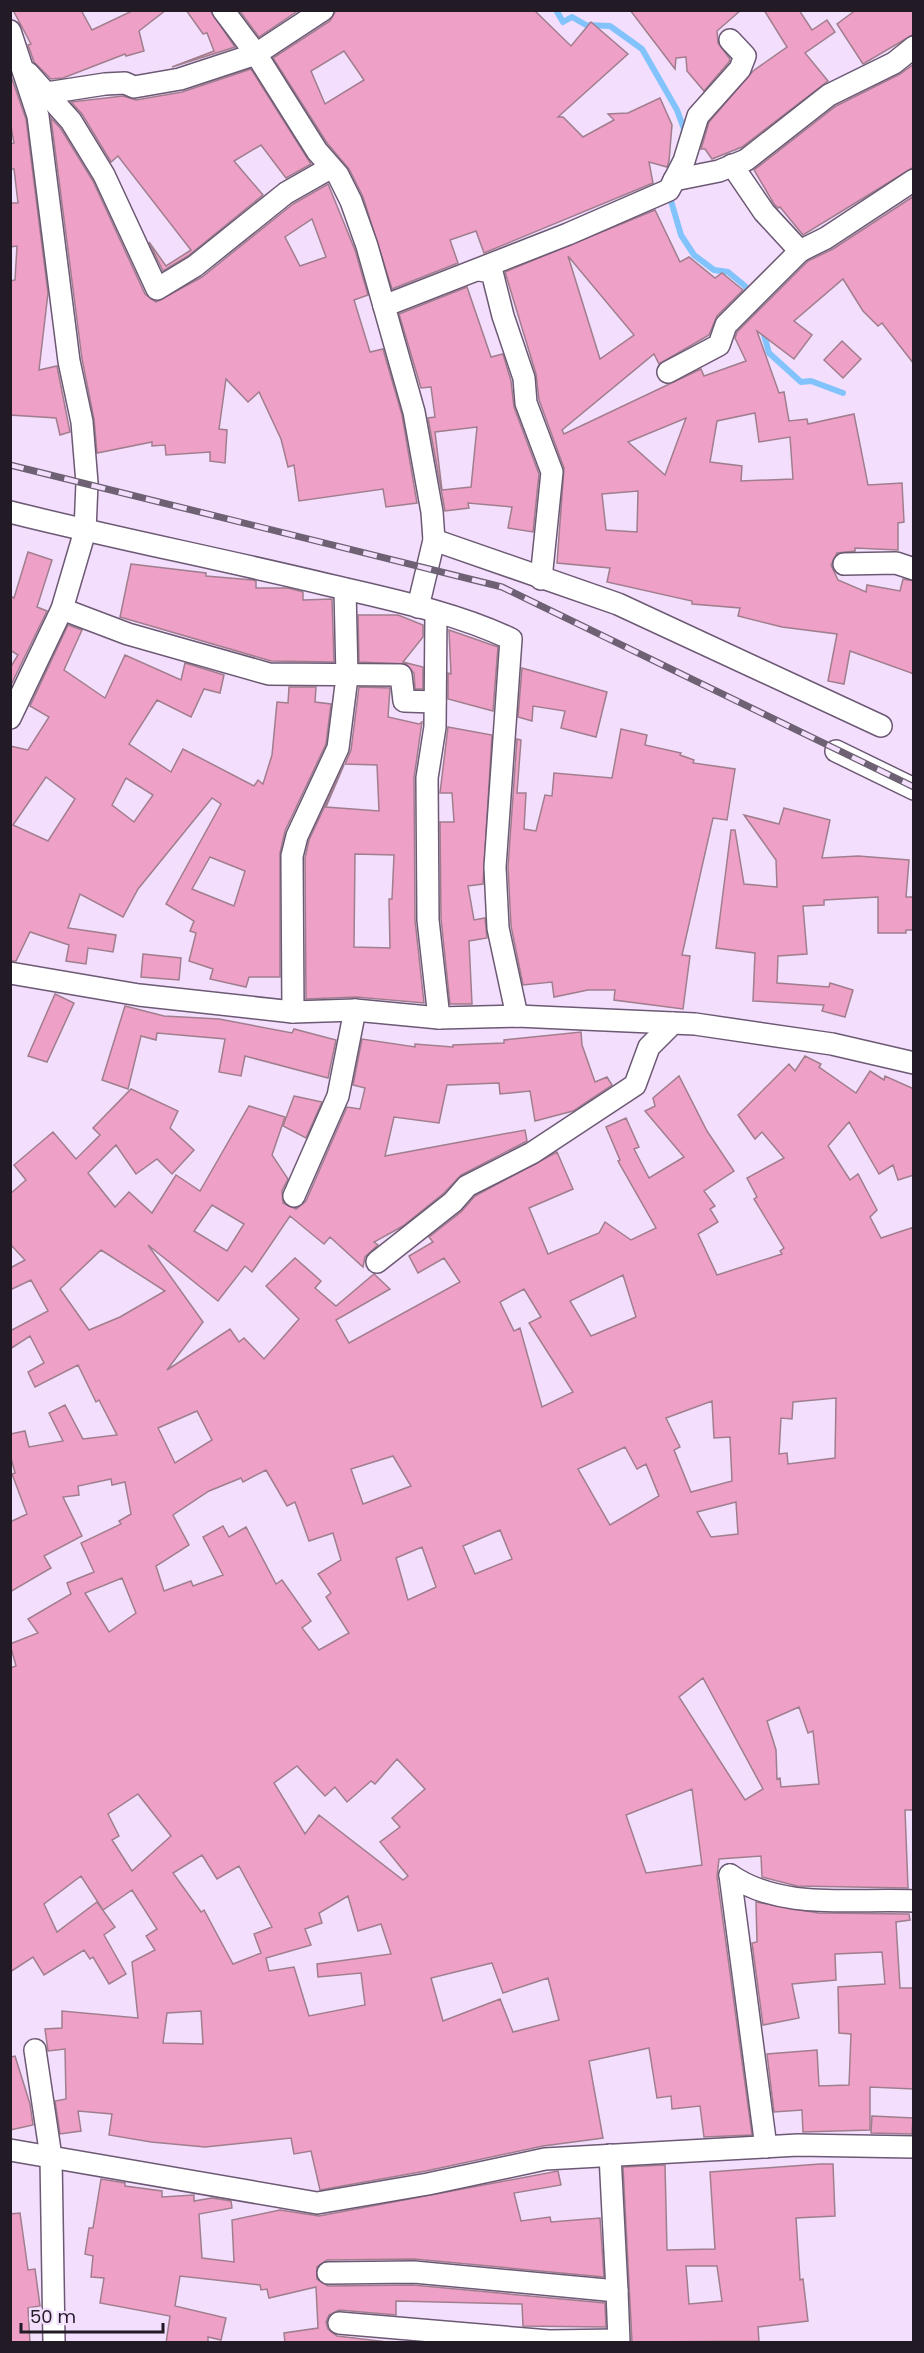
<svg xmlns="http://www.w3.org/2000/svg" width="924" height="2353" viewBox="0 0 924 2353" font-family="Poppins,sans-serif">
	<rect width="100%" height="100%" fill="#f3defd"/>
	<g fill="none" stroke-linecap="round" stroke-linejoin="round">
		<g stroke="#83c3fc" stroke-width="6">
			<path d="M556,10l7,12 9,-5 14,8 24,1 32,23 35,61 7,19 -1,6"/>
			<path d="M669,194l12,41 13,20 20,15 14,2 17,14 8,12 6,20"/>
			<path d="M763,331l6,22 32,29 10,-1 32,12"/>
		</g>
	</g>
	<g fill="#efa0c6" stroke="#a07e8d" stroke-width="1.5" fill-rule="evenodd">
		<path d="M13,10h68l11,20 42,-20h32l-27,21 5,20 -18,5 -1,-2 -62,24 -12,1 -17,-17 -6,-17 3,-1z"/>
		<path d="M186,10h24l25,37 -63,20 42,-16 -7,-18 -4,1z"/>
		<path d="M239,10h60l-40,27z"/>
		<path d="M336,10h198l37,36 20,-24 37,32 -70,63h5l20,20 31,-17 -6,-6 20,-1 32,-15 12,27 -3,36 -2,6 -18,-5 4,21 -169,70 -8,-22 -26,9 8,23 -66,26 -29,-92 -14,-28 -22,-26 -54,-85 57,-37zM344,51l20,29 -39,24 -14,-33z"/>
		<path d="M630,10h111l-24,21 1,12 12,16 -1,3 -25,29 -17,-20 -1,-14 -10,1 -1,11z"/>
		<path d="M764,10h35l13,20 15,-10 8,12 -30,21 23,28 -86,66 -30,12 -7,-10h-4l8,-27 44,-51 34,-24z"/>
		<path d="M856,10h58v24l-51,30 -26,-40z"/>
		<path d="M914,64v103l-111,68 -23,-28 -2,1 -4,-4 -20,-34 82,-64 64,-32z"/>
		<path d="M251,69l60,95 -25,14 -25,-33 -27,16 29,34 -75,61 -25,15 -14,-29 17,24 25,-16 -73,-94 -7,6 -29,-48 -11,-12 52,-6 13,4 46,-8z"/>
		<path d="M10,73l16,46 22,174 -9,77 18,-4 13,66 -10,3 -4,-17 -46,-3v-134l5,-1 2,-34 -7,1v-44h8l-4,-34h-4v-25l4,-1 -4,-22z"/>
		<path d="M51,118l10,11 32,52 52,113 11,8 46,-25 91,-73 35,-20 27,66 13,45 -14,5 16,52 13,-3 19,66 15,88 -31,4 -3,-18 -84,12 -5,-36 -6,2 -7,-28 -22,-47 -11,10 -22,-23 -7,50 8,1 -2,33 -15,-2v-9l-44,3 -1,-10 -13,1v-4l-55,11 -3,-34 -12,-60zM312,219l14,38 -26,9 -15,-29z"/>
		<path d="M914,196v168l-32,-41 -4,3 -15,-15 -20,-32 -49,42 18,14 -18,24 -37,-28 22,62 5,-1 5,29 18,-2 1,5 46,-10 14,71 34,-2 2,39 -6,1v27l-43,-2v3l-18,2 -6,12 7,15 28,12 1,-7 33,6 3,-12 11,2v93l-64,-23 -6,33 -16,-3 9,-47 -55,-7 -44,-11 2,-8 -48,-4v-3l-85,-19 3,-14 -53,-5 7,-95 -25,-68 -3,-26 -31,-102 150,-62 25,52 9,-5 26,21 7,-5 21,17 -26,26 -8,19 -50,29 -5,-10 -92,76 2,4 137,-65 3,7 42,-15 -11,-23 2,-6 71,-71 25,-12zM568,256l66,79 -34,24zM755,413l4,29 31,-5 3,42 -52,2 1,-15 -32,-4 7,-41zM686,418l-21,57 -37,-33zM638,491l-1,41 -31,-2 -4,-36z"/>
		<path d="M467,287l24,70 12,-3 8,27 3,26 25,67 -6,58 -25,-4 4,-21 -44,-4 1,5 -24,3 -17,-93 7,-1 -4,-30 -10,1 -22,-74zM477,427l-6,60 -29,3 -7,-58z"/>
		<path d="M842,341l19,18 -18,19 -19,-18z"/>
		<path d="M28,552l24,8 -15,47 10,4 -37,76v-19l8,-13 -8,-5v-54l4,2z"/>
		<path d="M131,564l75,9v3l47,4 3,1v7h32l15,4v8l29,-1 2,63 -63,-1 -151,-44z"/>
		<path d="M358,615h40l25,10v12l-20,25 20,5v22h-8l-1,-16 -8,-9 -47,-2z"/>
		<path d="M68,625l14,5 -18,40 41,28 20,-43 56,25 4,-17 39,12 -4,18 -16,-4 -13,28 -34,-17 -28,44 42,28 12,-23 71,37 4,-6 5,4 9,-29 5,-53 11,1 1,-16h27l-1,15 16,2 -5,40 -41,87 -5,22v124h-31l-3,10 -36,-8 3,-10 -24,-8 7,-28 -6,-2 4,-10 -28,-17 55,-100 -9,-6 -74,91 -15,28 -43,-23 -12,34 48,7 -3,17 -25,-4 -2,16 -20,-3 3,-16 -39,-13 -14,29h-6v-215l18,4 21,-33 -19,-11zM46,777l29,22 -27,42 -35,-16zM126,778l27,17 -19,27 -22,-17zM210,857l35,14 -11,35 -42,-17z"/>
		<path d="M449,630l49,17 -5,64 -45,-12v-26l3,1z"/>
		<path d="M522,668l85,24 -11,45 -35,-9 4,-17 -32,-5 -1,15 -14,-4z"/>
		<path d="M359,687l31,1 -2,29 31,7 3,-2 -8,56 1,142 9,83 -68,-6 -50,2 -1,-141 4,-18 35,-75 -18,42 53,4 -2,-46 -32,-1 6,-14zM355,854l39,1 -2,44h-3l1,49 -36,-1z"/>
		<path d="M448,727l44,8 -9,149 -15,2 6,34 11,-2 2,20 -18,3 3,63h-22l-9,-85 -1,-97h14l-2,-29h-12z"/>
		<path d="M621,729l26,6 -2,10 36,8 -1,2 14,5 -1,3 42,6 -8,51 -14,-2 -31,137 8,1 -7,53 -69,-9 1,-10h-27l-34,7 -2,-15 -29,3 -12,-59 -3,-59 9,-128 4,1 -4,53h9l-2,36 12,2 9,-36 7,1 2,-23 58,5z"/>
		<path d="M784,808l46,12 -8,38 36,-2 51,4 -3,37h8v33h-8v3h-28v-36l-54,3v5l-21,1 4,48 -29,2 -1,27 52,4 1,-4 23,7 -8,27 -23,-6 2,-6 -71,-4 2,-48 -39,-5 15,-118h4l9,54 33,3 -1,-27 -32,-45 35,9z"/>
		<path d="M143,954l38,4 -2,22 -38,-3z"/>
		<path d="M55,994l19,9 -27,59 -19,-6z"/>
		<path d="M125,1006l39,10 55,3 73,14 2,-4 42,11 -8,38 -83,-22 -4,20 -22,-4 6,-33 -68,-6 -1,7 -15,-4 -13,53 -26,-9z"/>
		<path d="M581,1032l1,13 13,37 12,-5 5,8 -39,26 -38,10 -5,-30 -30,3 -1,-11 -52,2 -8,38 -45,-6 -9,39 140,-26 2,11 -66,34 -17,18 -41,33 -29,16 4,3 -13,12 -2,10 -33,-30 -6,7 -34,-28 -38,56 -7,-6 -27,35 -70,-56 55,77 -36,48 63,-41 9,13 5,-4 20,21 35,-40 -33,-33 29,-28 26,23 -6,7 21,18 38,-32 16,15 -54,31 13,23 111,-61 -16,-24 -26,15 -9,-17 24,-14 -4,-5 32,-25 14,-16 82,-44 16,37 -44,19 19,46 51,-21 6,-11 26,18 25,-12 -38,-67 2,-1 -14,-33 20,-9 13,29 -5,2 15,29 35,-21 -39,-46 10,-5 -2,-8 26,-22 28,55 27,40 -30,20 11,15 -5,3 8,13 -20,12 19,41 65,-21 -2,-3 4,-3 -30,-49 3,-2 -10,-19 37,-20 -22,-26 -7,7 -17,-24 51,-51 6,7 10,-15 16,8 -2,3 37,26 14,-22 14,9 1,-4 29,13v86l-16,5 -5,-15 -14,9 -30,-52 -21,24 22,34 8,-6 19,36 -7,7 11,21 33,-11v583h-9l3,78 -111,-2 -35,-9 -1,-21 -42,3 -2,18 35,258 -48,2 -4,-31 -28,3 -1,-13 -14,2 -8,-50 -60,13 14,77 -60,8 -117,25 -106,19 -9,-39 -17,3 -3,-16 -86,9 -54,-5 -42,-7 3,-21 -34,-3 3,20 -21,3 -5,-33 11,-2 -1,-50 -17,2 -3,-22 17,-1v-17l76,7 -6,-56 23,-12 -9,-14 11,-7 -25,-39 -29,20 -22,-34 -37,28 13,28 40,-30 18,25 -11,8 22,39 -17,10 -16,-27 -3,2 -6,-9 -40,25 -11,-18 -23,15v-304l6,-2 -6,-22 28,-11 -10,-14 43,-25 -4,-11 27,-11 -13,-29 40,-19 -2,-3 12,-7 -6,-32 -13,3 -1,-6 -33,7 1,9 -16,2 19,39 -38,20 7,12 -41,24v-70l17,-8 -15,-40 3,-1 -5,-19v-20l15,-3 4,16 34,-6 -14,-28 16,-8 18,34 34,-4 -18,-35 -3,2 -18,-37 -43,22 -7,-15 16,-9 -14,-27 -20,13v-18l38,-20 -17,-31 -21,10v-22l15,-8 -15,-16v-50l16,-14 -12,-15 39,-33 23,27 24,-24 -7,-7 38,-39 47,22 -8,17 24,22 -22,24 -15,-15 -21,15 -20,-29 -28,28 27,34 14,-15 23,21 24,-38 24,16 49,-85 36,11 -13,38 16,24 -6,12 1,12 13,6 10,-8 41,-94 13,2 5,-21 -12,-3 9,-46 53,8v-3l38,3v-2l51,-2v-3zM212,1205l32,19 -17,27 -33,-20zM101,1250l64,41 -45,26 -31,13 -29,-41zM623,1275l13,42 -45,19 -21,-35zM524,1289l17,28 -12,6 44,69 -31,15 -22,-79 -6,3 -14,-29zM836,1398l-1,60 -47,6 -1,-11 -8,1 2,-36 11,1 1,-17zM712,1401l2,37 16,-1 2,44 -41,11 -17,-42 6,-3 -14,-29zM197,1411l15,29 -37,23 -17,-35zM625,1447l12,22 9,-5 13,32 -49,29 -32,-56zM393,1456l18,30 -48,18 -12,-35zM266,1470l21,36 8,-4 14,39 24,-8 8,27 -23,14 13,19 -5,4 23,36 -30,17 -17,-22 9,-7 -29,-41 -6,4 -30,-57 -17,10 -6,-11 -20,11 20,38 -30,11 -2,-5 -27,10 -8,-25 33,-21 -16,-30 36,-24 32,-13 2,4zM736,1502l2,32 -27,3 -14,-25zM500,1530l12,29 -37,15 -12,-28zM422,1547l14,40 -28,13 -12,-42zM122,1578l14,35 -27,19 -24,-39zM703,1678l60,111 -18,11 -66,-103zM799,1707l9,26 5,-2 6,53 -38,3 -1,-9 -3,1 -1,-29 -9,-29zM397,1759l28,30 -33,29 8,9 -20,15 28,34 -5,4 -84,-65 -14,19 -31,-51 23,-17 28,30 10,-9 12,15 24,-21 4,3zM692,1789l10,76 -56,8 -20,-58zM138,1794l33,42 -39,35 -20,-31 7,-4 -11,-22zM202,1855l15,24 22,-13 33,61 -18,7 7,19 -28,11 -29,-54 -3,2 -28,-39zM348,1896l10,35 23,-7 10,30 -74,10 1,13 43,-4 4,32 -56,11 -15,-49 -25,4 -3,-13 45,-13 -6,-16 17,-6 -3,-10zM492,1963l11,30 45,-15 11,42 -46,12 -13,-33 -57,22 -12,-43zM201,2011l2,33 -40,-1 4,-30z"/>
		<path d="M294,1096l28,6 -16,36 -23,-12z"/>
		<path d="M756,1902l62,11 91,1 1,6 -14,2 4,66h14v101l-44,-2v43l-67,2 -1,-22 -28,2 -7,-58 50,-4 2,36 30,-1 2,-51 -12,-1 -1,-46 47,-3 -3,-32 -47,2 1,26 -44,4 7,34 -36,7 -11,-82 5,-1z"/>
		<path d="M15,2056l15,48 3,21 -23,5v-73z"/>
		<path d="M872,2116l41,2 -1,16 -41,-1z"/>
		<path d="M820,2164h13l2,52 -39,2 4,62 3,-1 5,42 -50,6 1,14 -127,1 -9,-175 42,-2 2,85 48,-1 -5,-77zM686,2266h31l5,35 -33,3z"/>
		<path d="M558,2171l3,14 -47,8 7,28 29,-4 1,5 49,-4 4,59 -190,-18 -87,1 -10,7v12l11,7 85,-1 192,18 1,24 -83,-1 -1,-22 -126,-3v14l-57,-5 -10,5 -3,7 2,7 9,7 59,7h-111l-1,-10 34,-5 -2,-41 -47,11 -2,-9 -6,1 -1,-5 -80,-9 -5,30 51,12 -5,22 -13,-3v6h-42l4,-27 -70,-13 4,-25 -13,-1 2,-21 -8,-2 4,-26h4l8,-49 24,4v3l37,5v6l32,-2v6l18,-3 19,3 1,7 -33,6 3,44 32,4 -2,-42 48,-10 39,6z"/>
		<path d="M20,2213l8,57 7,-1 5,37 -12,2 2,35h-20v-129z"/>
	</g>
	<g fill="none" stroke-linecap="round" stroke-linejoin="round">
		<g stroke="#6c5974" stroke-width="24">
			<g id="street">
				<path d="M223,10l33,44 61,97 21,24 13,26 16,45 47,166 18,100 2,28 -16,67"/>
				<path d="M10,31l28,85 31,245 13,61 5,61 -2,48 -23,78 -52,109"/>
				<path d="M28,73l43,48 33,54 53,114 38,-23 91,-73 44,-25"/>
				<path d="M47,93l58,-9 20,-1 9,4 46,-8 76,-25 67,-44"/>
				<path d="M732,165l32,47 36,39 26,-13 88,-58"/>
				<path d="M674,180l45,-9 27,-11 83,-65 65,-32 20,-16"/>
				<path d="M479,270l13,2 11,44 21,62 2,25 26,69 -11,107"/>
				<path d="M384,306l184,-72 101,-44 15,-29 14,-45 42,-47 5,-13 -15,-16"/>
				<path d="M668,372l51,-27 7,-20 74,-74"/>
				<path d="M10,512c108,27 216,48 323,74 60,14 123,27 178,53l-16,228 3,61 19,88"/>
				<path d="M434,540l184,64 263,122"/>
				<path d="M844,564l52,-1 18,6"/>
				<path d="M62,609l66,25 141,40 132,1 3,26 31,1"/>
				<path d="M436,612l-1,115 -8,51 1,142 11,98"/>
				<path d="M836,751l78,38"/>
				<path d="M10,973l129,22 154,17 62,-2 84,8 78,-2 178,8 137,20 82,19"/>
				<path d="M293,1012l-1,-156 5,-20 41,-88 9,-71 -2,-88"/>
				<path d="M294,1196l44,-100 17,-86"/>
				<path d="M377,1262l76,-60 14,-16 65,-33 103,-68 14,-38 24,-24"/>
				<path d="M730,1875l36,272"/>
				<path d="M730,1875c52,36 124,23 184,26"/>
				<path d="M35,2050l16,107 3,185"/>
				<path d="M10,2150l307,53 111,-19 117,-25 253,-14 116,2"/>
				<path d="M328,2273l86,-1 203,19 -7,-136"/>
				<path d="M617,2291l2,51"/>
				<path d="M339,2323l210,18 69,-1"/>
			</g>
		</g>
		<use href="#street" stroke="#fff" stroke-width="21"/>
		<g stroke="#6e6173" stroke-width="7">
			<path id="rail" d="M10,465l492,122 412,200"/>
		</g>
		<use href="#rail" stroke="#f3defd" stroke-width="4.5" stroke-dasharray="14" stroke-linecap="butt"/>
	</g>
	<rect width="924" height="2353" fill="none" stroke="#221a25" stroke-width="24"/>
	<path d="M21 2323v9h142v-9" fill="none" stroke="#221a25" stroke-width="3"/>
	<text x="30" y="2323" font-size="18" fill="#221a25" stroke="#f3defd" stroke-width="4.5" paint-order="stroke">50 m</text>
</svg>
